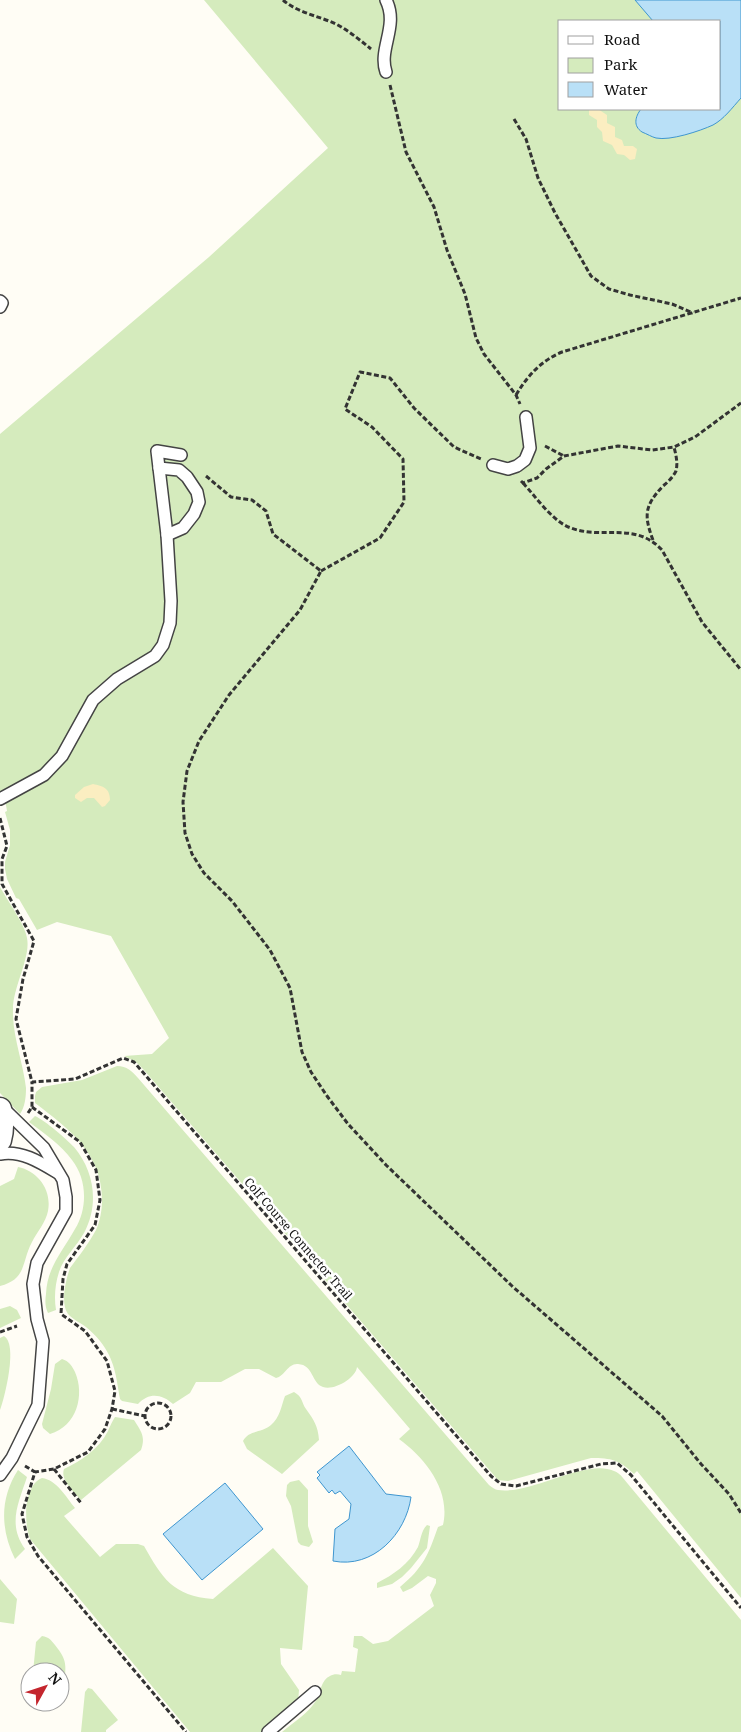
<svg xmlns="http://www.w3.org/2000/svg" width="741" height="1732" viewBox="0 0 741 1732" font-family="'Noto Serif',serif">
	<rect width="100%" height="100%" fill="#fffdf5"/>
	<g fill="#d5ebbd" fill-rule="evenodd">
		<path d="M204,0h537v1598l-104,-127 -3,3c-15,-14 -22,-16 -43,-16l-83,23 -10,-1 -355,-411 -7,-7 -12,-6 28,-2 17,-16 -58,-102 -54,-14 -20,8 -18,-31 -3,-1 -9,-19 -2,-10v-7l5,-17v-15l-5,-18 2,-1 -1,-6 -6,-8v-363l209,-177 119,-109zM560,21h160v88h-160z"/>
		<path d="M0,887c7,13 25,37 27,51 4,19 -14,49 -14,71 -1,26 10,53 13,79 0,9 -1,19 -6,26l-20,-21z"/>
		<path d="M117,1066c10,0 15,5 21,12l351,407c3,2 6,5 9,5 33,5 88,-32 116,-19 3,1 7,4 9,7l118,142v112h-459c12,-10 27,-19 35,-33 4,-8 4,-19 13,-23 3,-2 8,-2 11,-1l1,-4 13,1 3,-23 -5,-2 1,-11h8l11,8 15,-3 46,-35 -4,-11 6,-12v-4l-8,-3 -16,12 -9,4 -3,-5c24,-20 28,-32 38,-60l5,-2c8,-35 -18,-67 -44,-86l11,-10 -53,-62c-1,11 -23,24 -34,20 -12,-4 -9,-22 -25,-23 -10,-1 -13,12 -22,14l-17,-9h-14l-24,13h-25l-6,11 -17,11c-11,-10 -24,-12 -35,0l-16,-3 -2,-2c-4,-23 -5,-39 -20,-58 -4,-5 -9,-10 -14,-14 -5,-4 -14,-8 -18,-13 -8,-11 -2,-35 2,-46 9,-12 19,-25 26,-38 4,-9 6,-20 6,-30 0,-47 -33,-71 -67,-97v-7l1,-4 6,-5 40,-7z"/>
		<path d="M35,1116c11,5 30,22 39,31 21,25 25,58 10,86 -8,14 -20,24 -25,39 -4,12 -5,26 -3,38l-8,3c-3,-6 -3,-12 -2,-19 1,-27 17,-43 29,-65 13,-21 12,-50 -3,-69 -11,-15 -28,-27 -43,-38z"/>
		<path d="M18,1167c20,4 34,23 30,44 -2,11 -11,21 -16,31 -11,21 -5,37 -32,44v-100l14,-7z"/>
		<path d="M10,1306l7,4 4,8 -21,10v-19z"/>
		<path d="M4,1336c14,8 1,60 -4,74v-72z"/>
		<path d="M62,1359c7,2 10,7 13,13 10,23 2,54 -25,62l-7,-6 -1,-4 9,-35 4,-25z"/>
		<path d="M294,1392c9,5 7,10 12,17 8,11 12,17 13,31l-37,34 -35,-25 -4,-8c6,-11 19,-8 28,-16 9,-8 10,-18 14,-29z"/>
		<path d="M115,1417l19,3c7,11 12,17 7,30l-60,50c-7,-8 -21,-20 -17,-31 17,-8 35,-20 44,-38 2,-5 4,-9 7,-14z"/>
		<path d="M18,1470l9,7c-8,25 -20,47 -2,72l-10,10c-15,-30 -15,-61 3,-89z"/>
		<path d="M42,1478c15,2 24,19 33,30l-11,8 36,41 16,-13h22l6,2c18,32 29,50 69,53l60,-51 35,38 -6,64 -22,-2 1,16 18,26 -1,12 -37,30h-71l-160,-193c-6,-16 -7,-53 12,-61z"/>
		<path d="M299,1480l9,10v36l5,16 -4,5 -8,-2 -3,-3 -7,-36 -5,-10 1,-11 3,-3z"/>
		<path d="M427,1525l3,1 -3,22 -16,20 -9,9 -10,7 -15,4v-5c16,-8 32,-19 41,-36 3,-8 3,-16 9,-22z"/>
		<path d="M0,1579l17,20 -3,25 -14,-2z"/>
		<path d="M42,1636c7,1 9,4 13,9 13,16 11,21 9,41l-4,-1v-13h-27l3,-30z"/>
		<path d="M88,1688l4,1 26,31 -12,10v2h-25l4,-40z"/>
	</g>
	<g fill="#fbeec1">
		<path d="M589,109h9l9,6v8l8,4v10l7,3 2,6h9l4,3 -2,10 -5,1 -6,-5 -7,-1 -5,-9 -9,-4 -1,-9 -5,-5v-7l-8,-5z"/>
		<path d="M93,784c10,2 17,4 17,16l-5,6 -3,1 -8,-9h-7l-6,4 -6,-4v-3l9,-8z"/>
	</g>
	<g fill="#b9e0f7" stroke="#3f96cf">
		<path d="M635,0h106v98c-9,10 -17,21 -28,27 -13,6 -43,16 -57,13 -4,-1 -9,-4 -14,-6 -9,-6 -7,-15 -1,-23h79v-88h-67z"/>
		<path d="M349,1446l37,48 25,3c-5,37 -38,72 -78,64l2,-32 14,-10 2,-15 -11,-13 -5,3 -3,-4 -3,3 -12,-15 3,-3 -3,-3z"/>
		<path d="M225,1483l38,46 -61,51 -39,-46z"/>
	</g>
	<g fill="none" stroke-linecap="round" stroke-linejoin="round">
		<g stroke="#444" stroke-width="14">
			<g id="service">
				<path d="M386,72c-8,-23 13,-46 0,-72"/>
				<path d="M0,301l2,2 -2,4"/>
				<path d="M493,465l15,4 9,-3 8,-6 5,-12 -4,-31"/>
				<path d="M159,468l20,2 8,7 10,15 2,10 -5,12 -11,14 -16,7"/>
				<path d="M0,799l44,-24 18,-19 31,-56 24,-21 38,-23 8,-11 7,-22 1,-22 -4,-66 -10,-84 24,4"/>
				<path d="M0,1154c21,-4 40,8 58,19"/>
				<path d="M0,1475l12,-17 26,-53 5,-64 -6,-22 -4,-35 4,-21 29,-52v-14l-3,-17 -19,-32 -41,-40"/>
				<path d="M268,1732l47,-40"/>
			</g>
		</g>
		<g stroke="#444" stroke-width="25">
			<path id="minor" d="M0,1109c3,11 3,20 0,31"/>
		</g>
		<g stroke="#333" stroke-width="3" stroke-dasharray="5 2.5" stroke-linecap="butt">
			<path d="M283,0c15,13 36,16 53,24 13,7 24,16 35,25"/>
			<path d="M390,85l16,67 28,55 13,43 18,44 11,44 8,16 32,41 4,9"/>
			<path d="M514,119l12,20 12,39 17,35 36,63 18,13 21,6 42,9 21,9"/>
			<path d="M516,395c12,-20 25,-34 46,-43l179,-54"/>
			<path d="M545,446l19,10"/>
			<path d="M206,476l25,21 21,3 14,11 7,23 48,37 -21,39 -71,85 -30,46 -12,30 -4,31 2,31 7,21 12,19 28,28 38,49 20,38 12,64 9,20 16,24 21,28 38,41 126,121 150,130 39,48 28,30 12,19"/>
			<path d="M521,481l2,2 14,-5 9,-9 18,-13 54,-10 34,4 22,-3 21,-10 46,-34"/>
			<path d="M523,483c13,14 30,39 48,45 32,12 64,-7 91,22l40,72 39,48"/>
			<path d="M653,540c-9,-24 -9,-34 10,-54 5,-4 10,-9 13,-15 2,-8 0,-16 -2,-24"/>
			<path d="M321,571l59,-33 24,-36 -1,-43 -31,-32 -27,-18 15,-37 30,6 24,30 40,39 27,12"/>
			<path d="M0,818l7,28 -5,13v25l32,57 -11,38 -7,40 16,63 43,-3 48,-21 11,4 357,414 10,8 15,2 85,-22 16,-1 14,12 110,133"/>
			<path d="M32,1107l48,35 16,28 4,30 -5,25 -28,39 -4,15 -2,35 24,17 22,30 8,30 -3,18 -7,20 -17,23 -34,17 -19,3 -13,42 5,23 11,19 148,176"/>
			<path d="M28,1113l4,-6v-25"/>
			<path d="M0,1332l17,-6"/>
			<circle cx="158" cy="1416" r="13"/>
			<path d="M112,1409l33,7"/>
			<path d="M25,1466l10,6"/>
			<path d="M54,1469l27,34"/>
		</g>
		<use href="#service" stroke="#fff" stroke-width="11"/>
		<use href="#minor" stroke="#fff" stroke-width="22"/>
	</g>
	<g text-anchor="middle" stroke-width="5" stroke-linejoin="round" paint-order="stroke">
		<g font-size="12" fill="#111" stroke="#fff">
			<text transform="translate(298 1239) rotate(49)" y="4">Colf Course Connector Trail</text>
		</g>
	</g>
	<rect x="558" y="20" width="162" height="90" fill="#ffffff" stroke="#a0a0a0"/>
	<rect x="568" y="36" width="25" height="8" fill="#ffffff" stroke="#a0a0a0"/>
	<text x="604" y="45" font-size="15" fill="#111111">Road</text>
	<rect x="568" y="58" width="25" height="15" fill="#d5ebbd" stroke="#a0a0a0"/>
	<text x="604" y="70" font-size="15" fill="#111111">Park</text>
	<rect x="568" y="82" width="25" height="15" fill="#b9e0f7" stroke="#a0a0a0"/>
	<text x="604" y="95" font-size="15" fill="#111111">Water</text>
	<g transform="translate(45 1687) rotate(50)"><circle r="24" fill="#ffffff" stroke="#a0a0a0"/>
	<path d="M0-4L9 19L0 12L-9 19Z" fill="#c4262e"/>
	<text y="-8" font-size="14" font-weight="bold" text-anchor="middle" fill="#111111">N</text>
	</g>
</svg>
